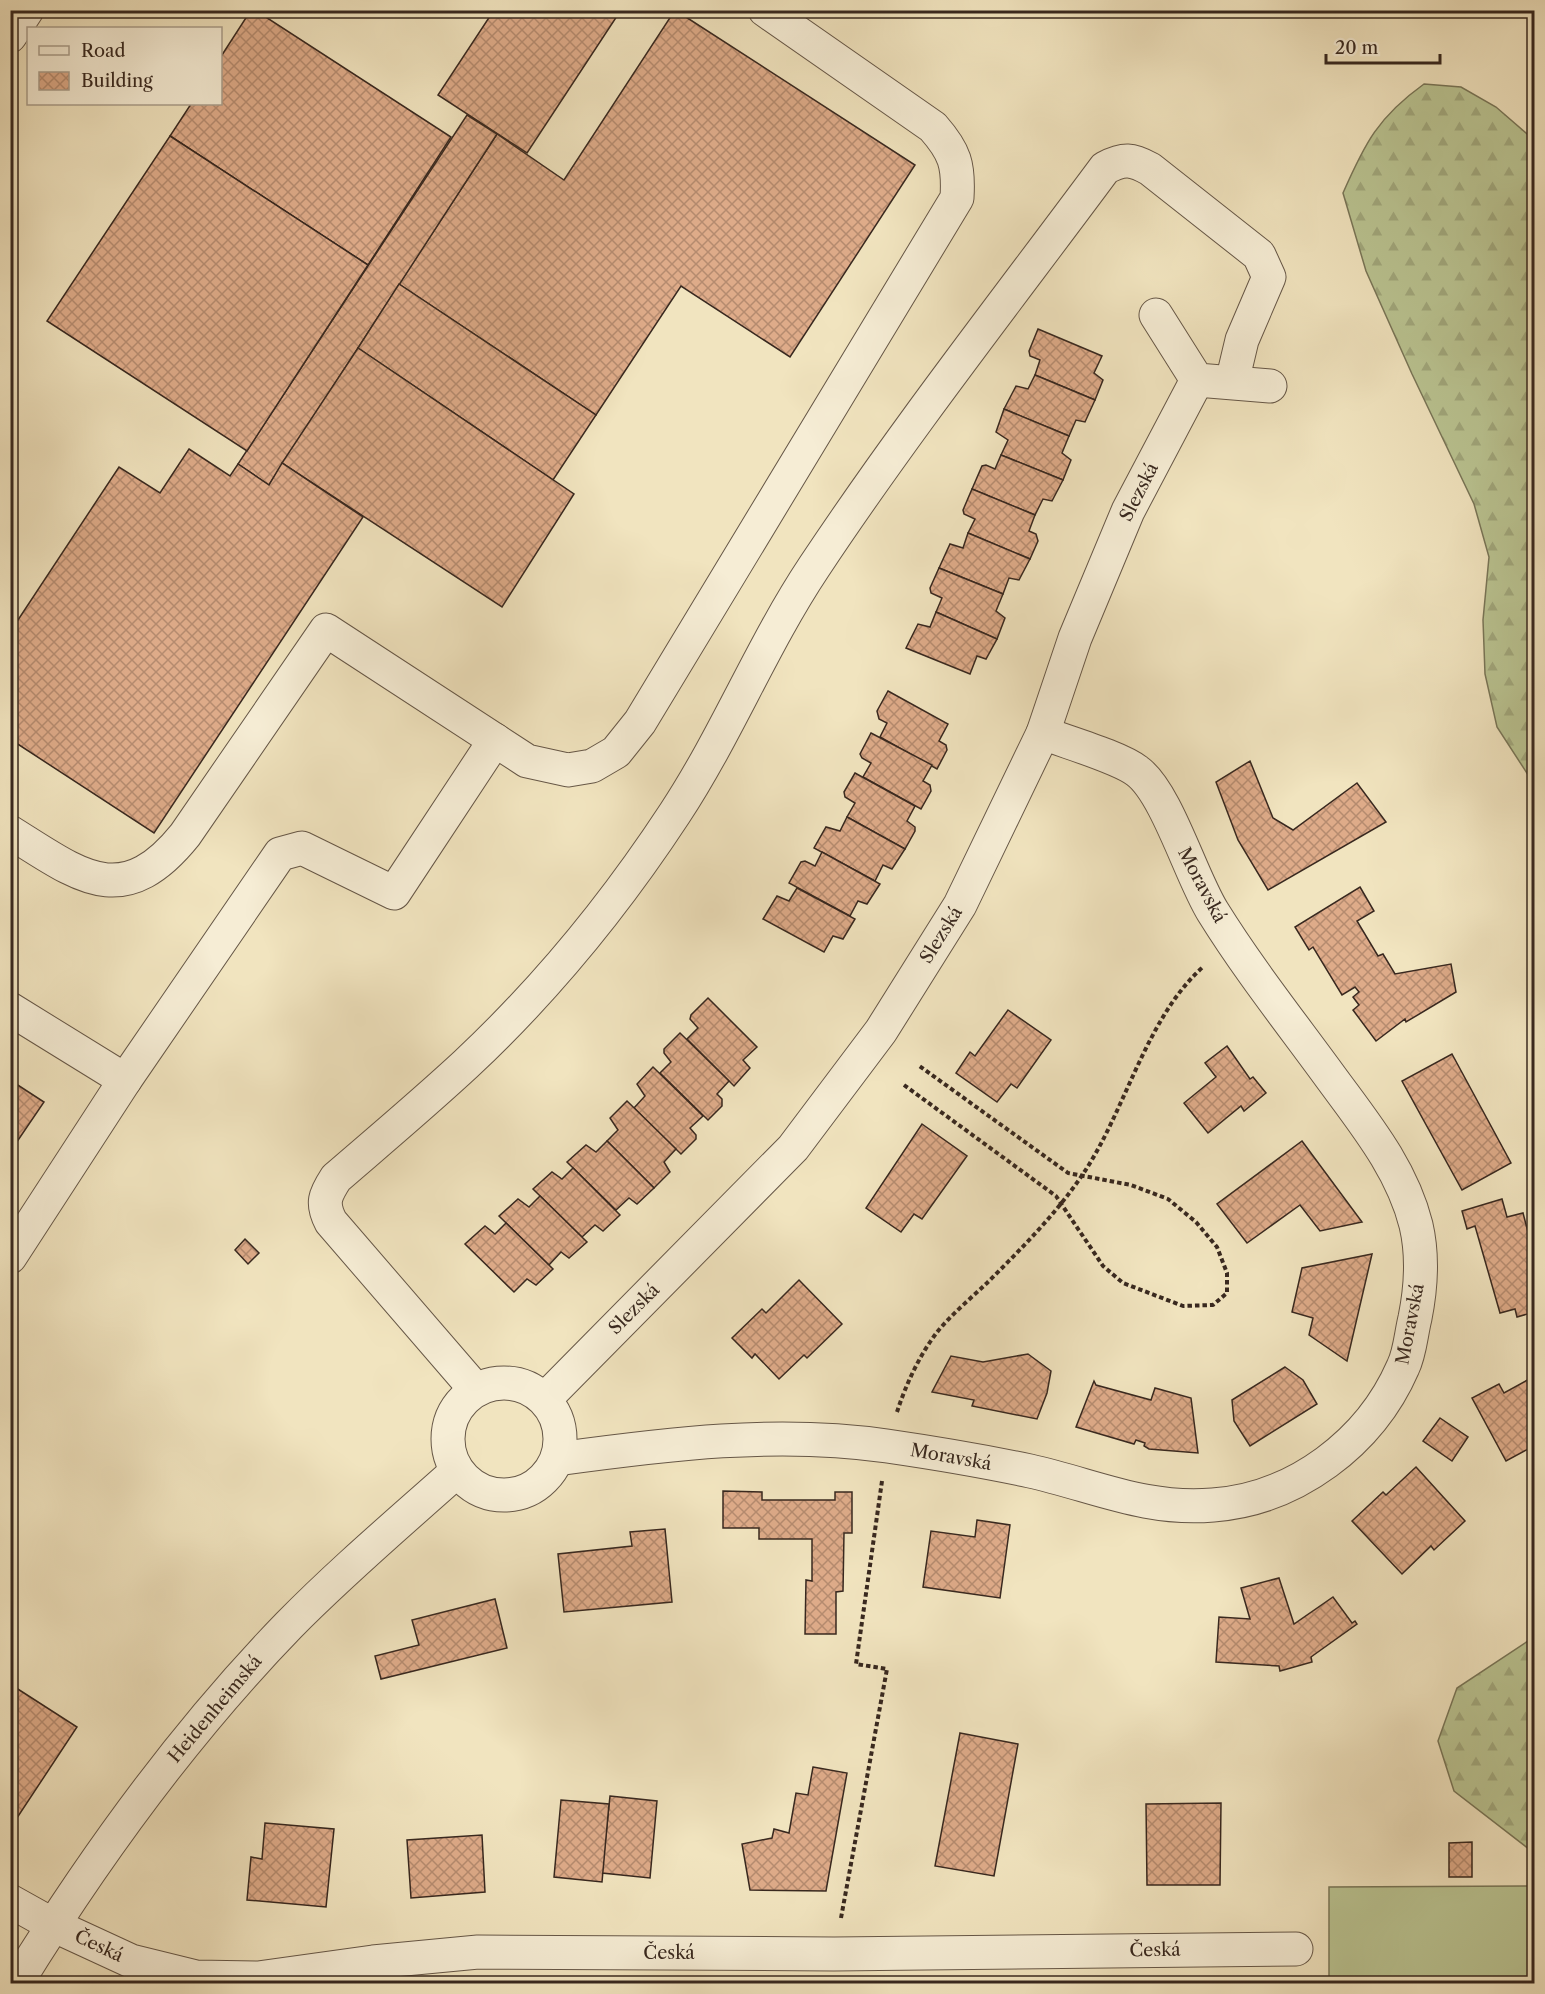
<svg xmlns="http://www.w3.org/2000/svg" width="1545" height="1994" viewBox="0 0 1545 1994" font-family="'Libre Caslon Text',serif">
	<defs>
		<pattern id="forest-firs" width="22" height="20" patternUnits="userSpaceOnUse" patternTransform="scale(1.5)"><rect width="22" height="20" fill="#bac492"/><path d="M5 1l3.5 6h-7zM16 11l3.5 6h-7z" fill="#a1a87d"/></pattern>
		<pattern id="building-cross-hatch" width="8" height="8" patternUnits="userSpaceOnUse" patternTransform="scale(1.5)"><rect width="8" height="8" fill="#deab89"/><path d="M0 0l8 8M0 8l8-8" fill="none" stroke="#b58b6f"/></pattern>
	</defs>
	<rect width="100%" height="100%" fill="#f1e4bf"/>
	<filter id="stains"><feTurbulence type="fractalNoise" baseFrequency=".00333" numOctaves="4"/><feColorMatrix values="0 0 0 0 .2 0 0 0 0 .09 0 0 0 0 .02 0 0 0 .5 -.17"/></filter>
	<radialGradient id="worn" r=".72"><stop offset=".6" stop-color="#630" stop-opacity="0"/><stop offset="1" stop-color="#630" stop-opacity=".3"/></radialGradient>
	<g fill="url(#forest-firs)" stroke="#797658" stroke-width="1.5">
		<path d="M1424,84l37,3 35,20 38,33v644l-37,-57 -12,-53 -2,-54 6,-63 -15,-53 -62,-130 -46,-103 -23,-78c22,-50 35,-76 81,-109z"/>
		<path d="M1534,1637v216l-80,-62 -16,-50 19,-53z"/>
	</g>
	<path fill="#bac492" stroke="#797658" stroke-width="1.5" d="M1534,1886v97h-205v-96z"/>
	<g fill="url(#building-cross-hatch)" stroke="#38281f" stroke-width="1.5">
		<path d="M251,10h4l196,127 -83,128 -198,-129 21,-32h29v-46z"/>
		<path d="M494,10h127l-94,143 -89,-58z"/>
		<path d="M675,10l240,155 -125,192 -109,-71 -85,129 -197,-131 98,-150 67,46z"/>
		<path d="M467,115l30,19 -228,351 -31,-21z"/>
		<path d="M170,136l198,129 -121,186 -200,-130z"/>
		<path d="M399,284l197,131 -43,65 -195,-132z"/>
		<path d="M1038,329l64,27 -8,17 9,7 -8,20 -60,-25 5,-15 -10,-4 -1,-5z"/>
		<path d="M358,348l216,146 -72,113 -220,-144z"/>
		<path d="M1035,375l60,25 -10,22 -9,-2 -7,16 -65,-27 12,-23 12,3z"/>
		<path d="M1004,409l65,27 -7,17 9,7 -8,20 -62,-25 7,-15 -12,-8z"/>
		<path d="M189,449l41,27 8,-12 31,21 13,-22 81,54 -209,316 -144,-94v-107l109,-165 41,26z"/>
		<path d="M1001,455l62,25 -11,21 -9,-2 -8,16 -63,-26 10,-23 4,-1 9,4z"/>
		<path d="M972,489l63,26 -6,16 7,3 2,7 -8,18 -62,-26 7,-14 -11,-5 -1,-4z"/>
		<path d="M968,533l62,26 -11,21 -10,-2 -6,16 -64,-26 11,-24 13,4z"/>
		<path d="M939,568l64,26 -7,17 9,7 -8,21 -61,-27 6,-14 -11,-5 -1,-5z"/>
		<path d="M936,612l61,27 -11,20 -9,-3 -7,18 -64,-26 12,-24 12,3z"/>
		<path d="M888,691l60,33 -9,17 7,4 1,5 -10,19 -57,-32 7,-14 -8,-4 -2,-8z"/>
		<path d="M871,733l61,32 -9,16 7,4 1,6 -10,18 -58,-32 8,-14 -9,-5 -2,-4z"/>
		<path d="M1250,761l23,57 20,12 64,-47 29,39 -118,68 -30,-50 -22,-58z"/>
		<path d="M855,773l60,33 -8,15 8,6v4l-10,18 -58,-32 8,-14 -10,-6 -1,-5z"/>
		<path d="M847,817l58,32 -13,20 -9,-4 -8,16 -61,-33 12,-21 14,4z"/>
		<path d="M822,852l58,32 -13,20 -9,-3 -8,15 -61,-33 12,-21 4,-1 10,5z"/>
		<path d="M1360,887l14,24 -17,10 21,35 5,-2 12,20 56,-10 5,28 -50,30 -1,-3 -29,22 -23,-31 6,-5 -6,-8 6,-5 -4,-5 -13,8 -29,-48 -4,3 -14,-23z"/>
		<path d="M797,888l58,31 -12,20 -10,-3 -9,16 -61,-33 14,-23 12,5z"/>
		<path d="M708,998l49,49 -14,13 7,8 -16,18 -47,-47 11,-11 -8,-9 1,-4z"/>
		<path d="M1008,1010l43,30 -34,48 -6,-4 -14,18 -41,-29 14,-21 5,4z"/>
		<path d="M680,1033l49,48 -12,13 5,5v7l-14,14 -48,-47 11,-11 -7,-9v-4z"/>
		<path d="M1227,1046l23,33 3,-2 13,16 -22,18 -3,-5 -33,27 -24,-30 32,-26 -11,-14z"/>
		<path d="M1452,1054l59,109 -49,27 -60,-109z"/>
		<path d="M653,1067l50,49 -13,12 6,7v4l-15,15 -47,-46 11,-12 -8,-12z"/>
		<path d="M10,1080l34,22 -34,50z"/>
		<path d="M627,1101l49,48 -12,13 6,10 -16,16 -47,-47 11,-11 -8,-12z"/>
		<path d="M922,1124l45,32 -45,63 -8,-5 -13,18 -35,-24z"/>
		<path d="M607,1141l47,47 -17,16 -8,-6 -13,12 -49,-48 19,-17 10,7z"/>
		<path d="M1302,1141l60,81 -42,9 -20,-26 -53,38 -30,-39z"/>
		<path d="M573,1168l47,47 -17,16 -8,-6 -13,12 -49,-48 19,-17 10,7z"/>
		<path d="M540,1196l47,46 -18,16 -8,-6 -12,13 -50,-49 19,-17 11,8z"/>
		<path d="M1502,1199l5,18 16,-4 6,23 5,-2v78l-17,5 -2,-8 -15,4 -25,-87 -8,3 -5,-18z"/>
		<path d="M506,1223l47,46 -17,16 -9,-6 -13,13 -49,-48 20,-18 10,8z"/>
		<path d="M245,1239l14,14 -11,11 -13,-14z"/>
		<path d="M1372,1254l-25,107 -38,-26 4,-17 -21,-6 10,-44z"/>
		<path d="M799,1280l43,44 -35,34 -3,-3 -25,24 -24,-25 -3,4 -20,-20 30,-29 4,4z"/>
		<path d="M1028,1354l23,17 -4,22 -10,26 -65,-13 2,-6 -42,-8 19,-36 32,6z"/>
		<path d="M1285,1367l18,13 14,24 -67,42 -16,-25 -2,-21z"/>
		<path d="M1531,1378l3,7v71l-4,-8 -24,13 -34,-63 27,-14 5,9z"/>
		<path d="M1094,1381l2,4 55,15 4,-12 36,10 7,55 -49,-4 -5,-3 1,-3 -9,-3 -2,4 -58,-17z"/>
		<path d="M1440,1418l28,19 -16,24 -29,-20z"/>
		<path d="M1416,1467l49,54 -31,29 -3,-4 -29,28 -50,-53 31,-29 3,3z"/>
		<path d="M723,1491l39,1v8h73v-8h17v41h-8l-1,58 -7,1v42h-31l1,-54 6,1v-42h-53v-11h-36z"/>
		<path d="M977,1520l33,5 -10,73 -77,-11 8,-56 44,6z"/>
		<path d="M665,1529l7,73 -108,10 -6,-58 74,-8 -2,-14z"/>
		<path d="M1279,1578l15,46 39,-27 19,26 3,-2 2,3 -46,33 1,5 -32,9 -1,-5 -63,-4 3,-45 31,2 -9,-31z"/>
		<path d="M495,1599l12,49 -126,31 -6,-23 44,-11 -7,-25z"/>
		<path d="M10,1684l67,43 -66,100h-1z"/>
		<path d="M960,1733l58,11 -24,132 -59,-10z"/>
		<path d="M813,1767l34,6 -21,118 -76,-1 -8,-46 30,-6 2,-9 15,4 7,-40 12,2z"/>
		<path d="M610,1796l47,5 -7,77 -48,-5z"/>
		<path d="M561,1800l48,4 -7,78 -48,-5z"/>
		<path d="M1221,1803l-1,82h-73l-1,-81z"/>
		<path d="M265,1823l69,6 -8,78 -79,-7 4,-43 11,2z"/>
		<path d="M482,1835l3,57 -74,6 -4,-58z"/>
		<path d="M1472,1842v35h-23v-34z"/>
	</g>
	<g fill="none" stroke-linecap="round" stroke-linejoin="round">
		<g stroke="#665747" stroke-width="35">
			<g id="minor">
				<path d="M10,36l17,-26"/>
				<path d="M1156,315l41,65 73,6"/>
				<path d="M10,832c69,43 112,81 175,3l141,-205 201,131 41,9 24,-4 24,-14 24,-30 317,-524c2,-33 -2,-46 -24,-71l-168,-117"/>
				<path d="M10,1009l115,71 155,-226 22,-6 92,45 101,-153"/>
				<path d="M10,1257l115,-177"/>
				<circle cx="504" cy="1439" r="56"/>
				<path d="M476,1390l-145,-168c-10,-19 -6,-27 5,-44 44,-38 88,-75 130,-114 79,-74 150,-161 209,-251 52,-79 87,-168 139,-246 91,-137 193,-267 291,-399 19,-10 27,-9 45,1l109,86 10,22 -27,63 -10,42"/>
				<path d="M545,1399l248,-251 88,-117 79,-126 83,-172 32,-95 53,-127 69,-131"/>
				<path d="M557,1459c110,-15 220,-29 330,-13 48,7 96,15 143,25 63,14 116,40 183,34 82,-6 157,-62 190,-138 7,-14 8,-33 12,-49 6,-30 8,-63 1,-93 -14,-56 -51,-101 -84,-146 -40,-55 -83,-109 -119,-167 -22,-35 -46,-119 -76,-141 -18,-14 -71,-29 -94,-38"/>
				<path d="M10,1901l43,24 78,36 65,16 62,1 115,-16 105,-10 356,2 462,-5"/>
				<path d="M16,1984c79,-128 168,-251 273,-359 53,-54 111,-103 168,-154"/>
			</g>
		</g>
		<g stroke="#38281f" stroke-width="4" stroke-dasharray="4.5 3" stroke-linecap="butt">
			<path d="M904,1085l152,111 47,70 20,17 60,23 30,-1 14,-12v-20l-10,-26 -21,-25 -28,-23 -37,-14 -63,-12 -150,-108"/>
			<path d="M897,1412c9,-28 23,-58 41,-81 14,-17 33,-33 49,-48 34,-34 69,-69 96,-109 43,-64 63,-157 121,-208"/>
			<path d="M841,1918l46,-249 -31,-5 26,-183"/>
		</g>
		<use href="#minor" stroke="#f6edd5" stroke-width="33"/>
	</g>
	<g text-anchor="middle" stroke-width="4.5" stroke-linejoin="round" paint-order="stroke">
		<g font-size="18" fill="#38281f" stroke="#f6edd5">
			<text transform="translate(1139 492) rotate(-63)" y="6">Slezská</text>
			<text transform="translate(1202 885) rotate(62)" y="6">Moravská</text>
			<text transform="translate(941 935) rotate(-58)" y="6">Slezská</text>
			<text transform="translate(634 1309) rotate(-45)" y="6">Slezská</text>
			<text transform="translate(1410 1324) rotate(-79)" y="6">Moravská</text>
			<text transform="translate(951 1457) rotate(10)" y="6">Moravská</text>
			<text transform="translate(215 1709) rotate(-50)" y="6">Heidenheimská</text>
			<text transform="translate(99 1946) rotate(25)" y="6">Česká</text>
			<text transform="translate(1155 1950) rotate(-1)" y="6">Česká</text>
			<text x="669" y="1959">Česká</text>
		</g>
	</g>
	<rect width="1545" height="1994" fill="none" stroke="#f1e4bf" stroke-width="36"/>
	<rect x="12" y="12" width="1521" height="1970" fill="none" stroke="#38281f" stroke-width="3"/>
	<rect x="18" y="18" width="1509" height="1958" fill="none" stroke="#38281f" stroke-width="1.5"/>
	<rect x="27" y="27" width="195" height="78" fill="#f6edd5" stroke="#aa9e8c" stroke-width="1.5"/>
	<rect x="39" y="46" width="30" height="9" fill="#f6edd5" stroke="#aa9e8c" stroke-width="1.5"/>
	<text x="81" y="57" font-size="18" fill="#38281f">Road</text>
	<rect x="39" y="72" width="30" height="18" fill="url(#building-cross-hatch)" stroke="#aa9e8c" stroke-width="1.5"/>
	<text x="81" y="87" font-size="18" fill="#38281f">Building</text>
	<path d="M1326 54v9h114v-9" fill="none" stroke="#38281f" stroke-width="3"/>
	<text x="1335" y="54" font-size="18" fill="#38281f" stroke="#f6edd5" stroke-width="4.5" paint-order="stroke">20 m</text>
	<rect width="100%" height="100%" filter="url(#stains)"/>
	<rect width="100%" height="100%" fill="url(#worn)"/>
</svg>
